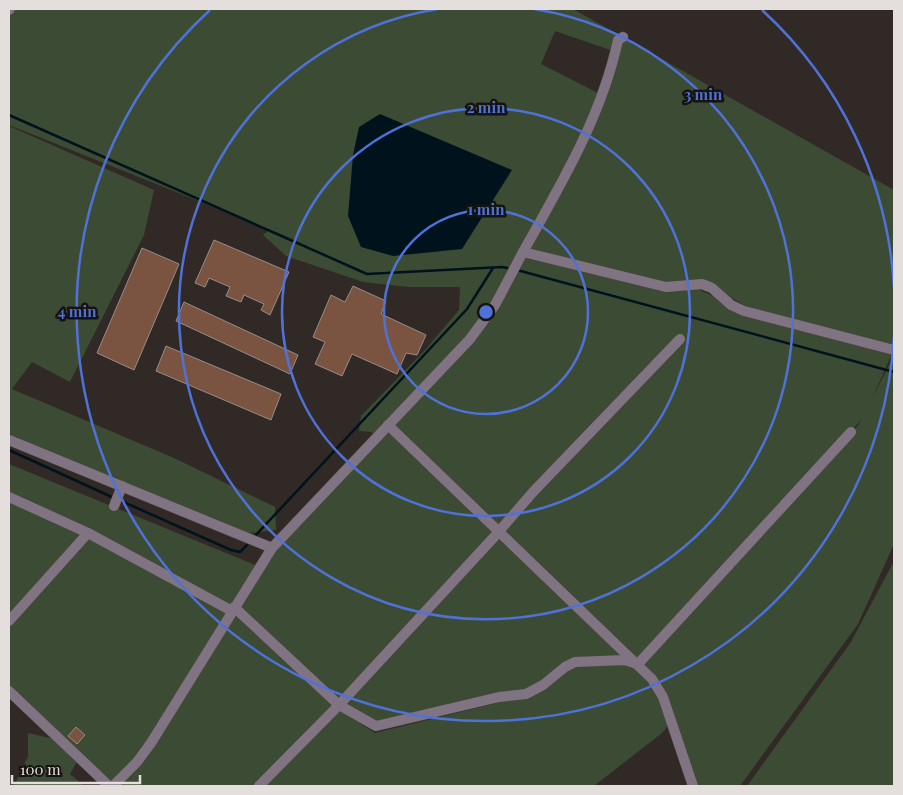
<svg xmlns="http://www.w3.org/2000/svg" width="903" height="795" viewBox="0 0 903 795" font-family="'Playfair Display',serif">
	<rect width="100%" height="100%" fill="#312926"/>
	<g fill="#3c4b33" fill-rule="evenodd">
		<path d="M9,9h564l321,181v159l-22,50 22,-44v189l-36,80 -118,162h-47l-22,-64 -9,11 -68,53h-328l74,-76 35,23 158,-39h-7l-150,32 -37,-21 -77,81h-153l-32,-24 -7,12 14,12h-70l14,-30v-23l31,7 -50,-49v-227l251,103 117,-131 -6,-4 -12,-1 2,-15 64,-66 34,-40 1,-23h-52l-45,-5 -77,-26 -23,-21 6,-5 42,16 -302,-121zM555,31l61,21 -16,42 -59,-30zM696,288h16l46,24 -27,-7zM862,419l-17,26 -109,112z"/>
		<path d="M9,126l145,64 -10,45 -74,147 -38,-20 -20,27 162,69 101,49 1,23 -37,4 -230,-100z"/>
		<path d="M894,561v225h-147l104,-144z"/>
	</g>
	<path fill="#00131c" d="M380,114l132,56 -50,79 -69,7 -32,-9 -13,-31 5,-61 6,-28z"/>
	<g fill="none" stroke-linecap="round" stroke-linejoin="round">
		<g stroke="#00131c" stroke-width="2.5">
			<path d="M9,115l358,159 135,-7 10,2"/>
			<path d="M517,270l377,102"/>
			<path d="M9,450l105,48"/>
			<path d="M119,500l112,50 9,2 11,-11"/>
			<path d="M254,537l213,-228 26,-41"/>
		</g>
	</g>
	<g fill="#7b5341" stroke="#968d89">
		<path d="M214,240l75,32 -19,43 -9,-5 3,-6 -20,-9 -3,7 -15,-6 4,-9 -21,-9 -4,9 -10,-4z"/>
		<path d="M142,248l37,16 -45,106 -37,-17z"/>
		<path d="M353,286l33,15 -5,13 45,21 -9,20 -11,-2 -9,21 -45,-20 -10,22 -27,-12 10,-22 -12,-5 18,-42 14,7z"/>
		<path d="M184,302l114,53 -8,19 -114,-53z"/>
		<path d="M166,346l115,48 -10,26 -115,-49z"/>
		<path d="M76,727l9,8 -8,9 -9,-8z"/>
	</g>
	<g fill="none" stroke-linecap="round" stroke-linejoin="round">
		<g stroke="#4e4643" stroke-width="11">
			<g id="minor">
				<path d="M9,10l1,-1"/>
				<path d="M623,37l-5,3c-16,76 -58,146 -95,212l143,35 36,-3 10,4 19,17 13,6 150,39"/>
				<path d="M388,425l264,254 11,18 30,89"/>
				<path d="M9,497l79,36 144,78"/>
				<path d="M114,506l8,-20"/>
				<path d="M234,607l105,98 37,21 123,-29 27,-3 17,-9 22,-18 10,-5 50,-2 12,4"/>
				<path d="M9,621l79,-88"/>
				<path d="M638,664l213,-232"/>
				<path d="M9,691l100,95"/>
				<path d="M259,786l80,-81 156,-169 38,-44 147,-153"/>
			</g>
		</g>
		<g stroke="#4e4643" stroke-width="11">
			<g id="tertiary">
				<path d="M9,440l263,108"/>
				<path d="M113,786l24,-24 14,-19 121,-195 198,-209 25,-34 28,-53"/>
			</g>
		</g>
		<use href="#minor" stroke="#807382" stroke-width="10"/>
		<use href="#tertiary" stroke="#807382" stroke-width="10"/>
	</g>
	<g fill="none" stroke="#4f72d9" stroke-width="2.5">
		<circle cx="486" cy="312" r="102"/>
		<circle cx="486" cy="312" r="204"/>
		<path d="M534 9A307 307 0 1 1 438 9"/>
		<path d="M894 337A409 409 0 1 1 210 10M762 10A409 409 0 0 1 894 287"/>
	</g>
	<circle cx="486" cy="312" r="8" fill="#4f72d9" stroke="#161311" stroke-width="2.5"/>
	<g font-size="15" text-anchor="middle" font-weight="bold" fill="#4f72d9" stroke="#161311" stroke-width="5" stroke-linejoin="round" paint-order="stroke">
		<text x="703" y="100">3 min</text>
		<text x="486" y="113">2 min</text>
		<text x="486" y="215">1 min</text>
		<text x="77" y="317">4 min</text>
	</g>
	<rect width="903" height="795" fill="none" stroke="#e4dfdd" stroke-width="20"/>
	<path d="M12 775v8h128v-8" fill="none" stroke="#e4dfdd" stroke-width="2.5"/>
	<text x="20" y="775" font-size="15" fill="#e4dfdd" stroke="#161311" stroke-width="4" paint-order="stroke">100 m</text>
</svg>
